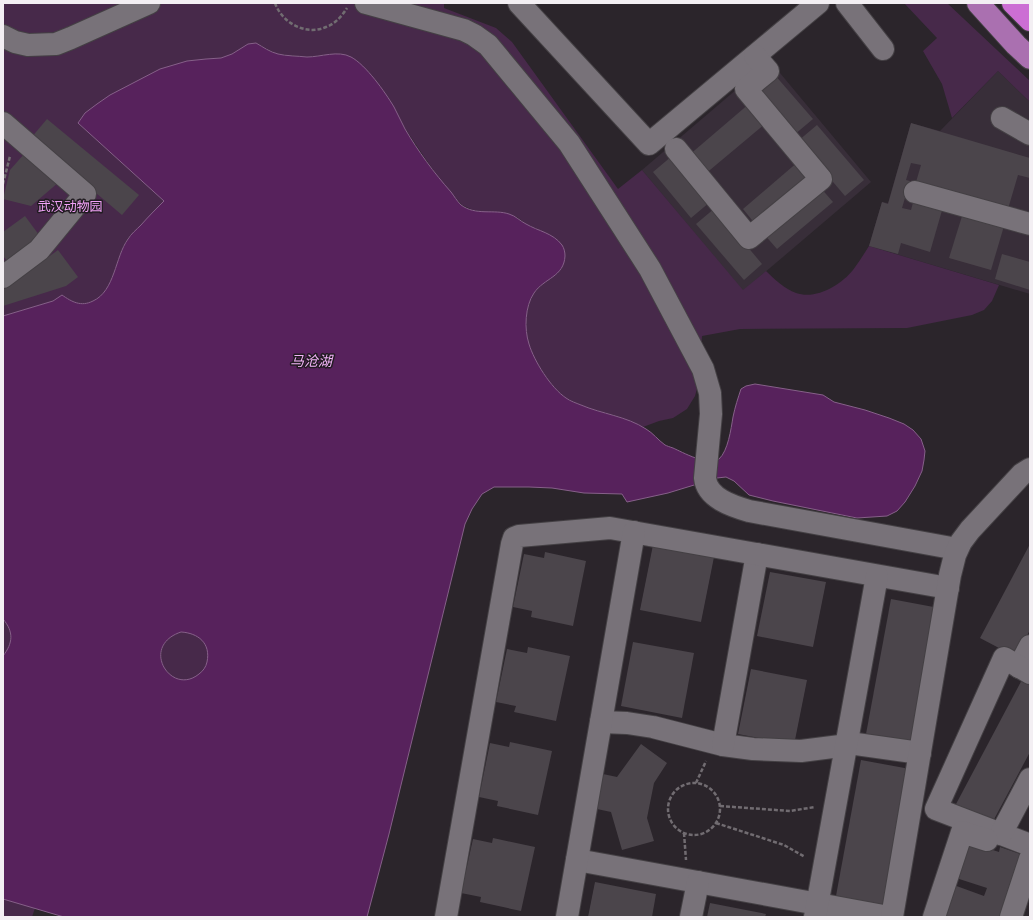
<svg xmlns="http://www.w3.org/2000/svg" width="1033" height="920" viewBox="0 0 1033 920" font-family="Inter,'Noto Sans SC',sans-serif">
	<rect width="100%" height="100%" fill="#2b252b"/>
	<g fill="#382e39">
		<path d="M770,61l101,121 -128,109 -101,-121z"/>
		<path d="M998,71l32,31v192l-161,-48 13,-44 6,1 23,-80 29,8z"/>
	</g>
	<g fill="#47294a">
		<path d="M3,3h441v5l52,20 16,14 106,147 24,-19 101,120 23,-19c8,8 19,18 30,22 20,7 45,-8 57,-23 6,-8 11,-16 16,-24l130,39 -7,16 -8,9 -12,5 -65,13 -167,1 -38,7 -3,45 -4,15 -8,13 -14,9 -14,3 -16,6c-9,-4 -19,-9 -29,-12 -15,-4 -31,-8 -46,-16 -14,-7 -36,-41 -40,-56 -3,-16 -3,-34 5,-48 6,-12 20,-17 29,-27l-24,-39 -11,-4 -10,-8 -18,-5h-15l-11,-2 -11,-5 -18,-20 -17,-24 -21,-31 -6,-10 -75,-65 -17,2 -31,-3 -21,-11 -8,1 -16,10 -11,4 -15,1 -19,2 -102,52 -7,10 86,78c-8,8 -15,16 -23,24 -4,5 -10,9 -13,13 -13,18 -13,53 -35,63 -12,6 -21,1 -31,-6l-9,6 -50,15z"/>
		<path d="M904,3h43l83,78v21l-32,-31 -46,47 -10,-34 -19,-33 14,-13z"/>
		<path d="M3,619c11,13 10,24 0,37z"/>
		<circle cx="185" cy="656" r="24"/>
		<path d="M3,899l32,9 -3,9h-29z"/>
	</g>
	<path fill="#57225c" stroke="#866089" fill-rule="evenodd" d="M256,43c7,4 14,9 22,11 8,2 20,2 29,3 14,0 31,-7 44,0 15,8 34,35 43,50 4,7 7,15 11,22 13,22 29,44 46,63 3,4 6,9 10,13 15,11 33,4 48,9 7,2 11,7 17,10 12,7 27,9 36,21 2,3 3,7 3,11 -1,21 -21,22 -31,37 -9,13 -10,36 -5,51 5,17 22,44 37,54 4,3 10,5 15,7 21,9 45,11 65,24 7,4 12,11 19,16 2,1 5,2 8,3 9,4 36,19 46,11 9,-8 12,-30 14,-42 2,-10 5,-19 8,-28l5,-3 9,-2 68,11 11,7 31,8 24,8 15,6 9,6 8,9 4,12 -1,9 -2,11 -7,15 -10,16 -8,9 -10,5 -30,2 -84,-17 -24,-6 -15,-14 -8,-4 -9,1 -49,15 -41,9 -5,-8 -38,-1 -32,-5 -23,-1h-35l-12,7 -10,15 -7,15 -76,310 -22,83h-303l-61,-18v-243c10,-13 11,-24 0,-37v-303l50,-15 9,-6c10,7 19,12 31,6 22,-10 22,-44 35,-62 3,-5 8,-9 13,-14 7,-8 15,-16 23,-24l-86,-78 7,-10 12,-9 13,-9 50,-26 27,-8 19,-2 15,-1 11,-4 16,-10zM181,632c17,1 30,11 26,30 -1,5 -4,9 -8,12 -28,23 -60,-28 -18,-42z"/>
	<g fill="#4b454b">
		<path d="M774,74l39,45 -19,16 -39,-45z"/>
		<path d="M750,103l16,20 -62,52 -16,-19z"/>
		<path d="M47,119l92,76 -17,20 -91,-77z"/>
		<path d="M911,123l119,35v20l-12,-3 -10,34 -92,-27 5,-17 -10,-2 -5,17 4,1 -8,27 9,2 3,-11 29,8 -13,45 -29,-9 -3,11 -29,-8 13,-44 6,2z"/>
		<path d="M817,125l47,55 -19,16 -47,-55z"/>
		<path d="M25,153l34,29 -28,24 -28,-7 7,-29z"/>
		<path d="M672,156l38,46 -19,16 -38,-46z"/>
		<path d="M799,161l13,16 -56,48 -13,-16z"/>
		<path d="M819,186l14,16 -56,47 -14,-16z"/>
		<path d="M715,208l47,56 -18,16 -48,-56z"/>
		<path d="M963,213l41,13 -13,44 -42,-12z"/>
		<path d="M25,216l17,23 -33,24 -6,-7v-24z"/>
		<path d="M58,250l20,27 -12,9 -63,20v-17h1z"/>
		<path d="M1002,254l28,8v28l-35,-11z"/>
		<path d="M1030,544v86l-14,27 -36,-19z"/>
		<path d="M653,545l61,12 -13,65 -61,-12z"/>
		<path d="M545,552l41,9 -13,65 -42,-9 1,-6 -19,-4 11,-53 20,4z"/>
		<path d="M770,572l56,10 -13,65 -56,-11z"/>
		<path d="M891,599l48,9 -25,135 -48,-9z"/>
		<path d="M633,642l61,11 -12,65 -61,-12z"/>
		<path d="M528,647l42,9 -14,65 -42,-9 2,-6 -20,-4 11,-53 20,4z"/>
		<path d="M751,669l56,11 -13,65 -56,-11z"/>
		<path d="M1024,676l6,3v73l-39,73 -36,-19z"/>
		<path d="M510,742l42,9 -14,64 -41,-9 1,-5 -19,-4 11,-54 19,4z"/>
		<path d="M641,744l26,19 -13,20 -7,35 7,23 -32,9 -11,-38 -14,-3 6,-35 14,3z"/>
		<path d="M861,760l49,9 -26,136 -48,-9z"/>
		<path d="M493,838l42,9 -14,64 -41,-9 1,-5 -20,-4 12,-54 19,4z"/>
		<path d="M965,841l34,11 1,-5 23,8 -21,62h-63l12,-33 33,12 3,-8 -34,-11z"/>
		<path d="M595,882l61,12 -4,23h-64z"/>
		<path d="M710,903l56,11 -1,3h-58z"/>
	</g>
	<g fill="none" stroke-linecap="round" stroke-linejoin="round">
		<g stroke="#444044" stroke-width="24">
			<g id="minor">
				<path d="M366,3l98,27 10,5 14,10 81,98 81,126 53,100 7,24 1,21 -6,64c2,20 27,28 44,33l208,38"/>
				<path d="M519,3l130,141 169,-141"/>
				<path d="M847,3l36,46"/>
				<path d="M3,36l12,6 13,3 28,-1 15,-6 78,-35"/>
				<path d="M1002,118l28,16"/>
				<path d="M3,123l82,71 -46,56 -36,27"/>
				<path d="M676,149l73,89 72,-59 -75,-90 22,-18 -13,-15"/>
				<path d="M915,192l115,32"/>
				<path d="M1019,667l11,-21"/>
				<path d="M1030,673l-26,-15 -68,151 94,36"/>
				<path d="M601,722l26,1 26,4 70,18 30,4 48,2 55,-7 64,9"/>
				<path d="M723,745l34,-191"/>
				<path d="M1001,834l29,-55"/>
				<path d="M577,860l312,57"/>
				<path d="M446,917l66,-373 2,-6 5,-2 91,-8 338,60"/>
				<path d="M567,917l67,-385"/>
				<path d="M691,917l7,-35"/>
				<path d="M815,917l62,-341"/>
				<path d="M892,917l58,-342 5,-20 6,-13 9,-12 52,-56 8,-5"/>
				<path d="M934,917l28,-85 25,8"/>
				<path d="M1011,917l19,-58"/>
			</g>
		</g>
		<g stroke="#444044" stroke-width="24">
			<path id="major" d="M978,3l38,42 14,13"/>
		</g>
		<g stroke="#444044" stroke-width="24">
			<path id="highway" d="M1013,3l17,17"/>
		</g>
		<g stroke="#716c71" stroke-width="2.5" stroke-dasharray="4 2" stroke-linecap="butt">
			<path d="M275,3c7,20 31,33 51,24 9,-3 16,-11 21,-19"/>
			<path d="M3,184l7,-28"/>
			<path d="M696,783l10,-22"/>
			<circle cx="694" cy="809" r="26"/>
			<path d="M720,806l70,5 25,-4"/>
			<path d="M716,823l68,22 21,12"/>
			<path d="M684,833l2,27"/>
		</g>
		<use href="#minor" stroke="#787279" stroke-width="22"/>
		<use href="#major" stroke="#aa70b0" stroke-width="22"/>
		<use href="#highway" stroke="#cc6ed4" stroke-width="22"/>
	</g>
	<g text-anchor="middle" stroke-width="3" stroke-linejoin="round" paint-order="stroke">
		<g font-size="13" fill="#f1a2f7" stroke="#211c21">
			<text x="70" y="211">武汉动物园</text>
		</g>
		<g font-size="14" font-style="italic" fill="#f3b4f8" stroke="#211c21">
			<text x="311" y="366">马沧湖</text>
		</g>
	</g>
	<rect width="1033" height="920" fill="none" stroke="#f3eff3" stroke-width="8"/>
</svg>
